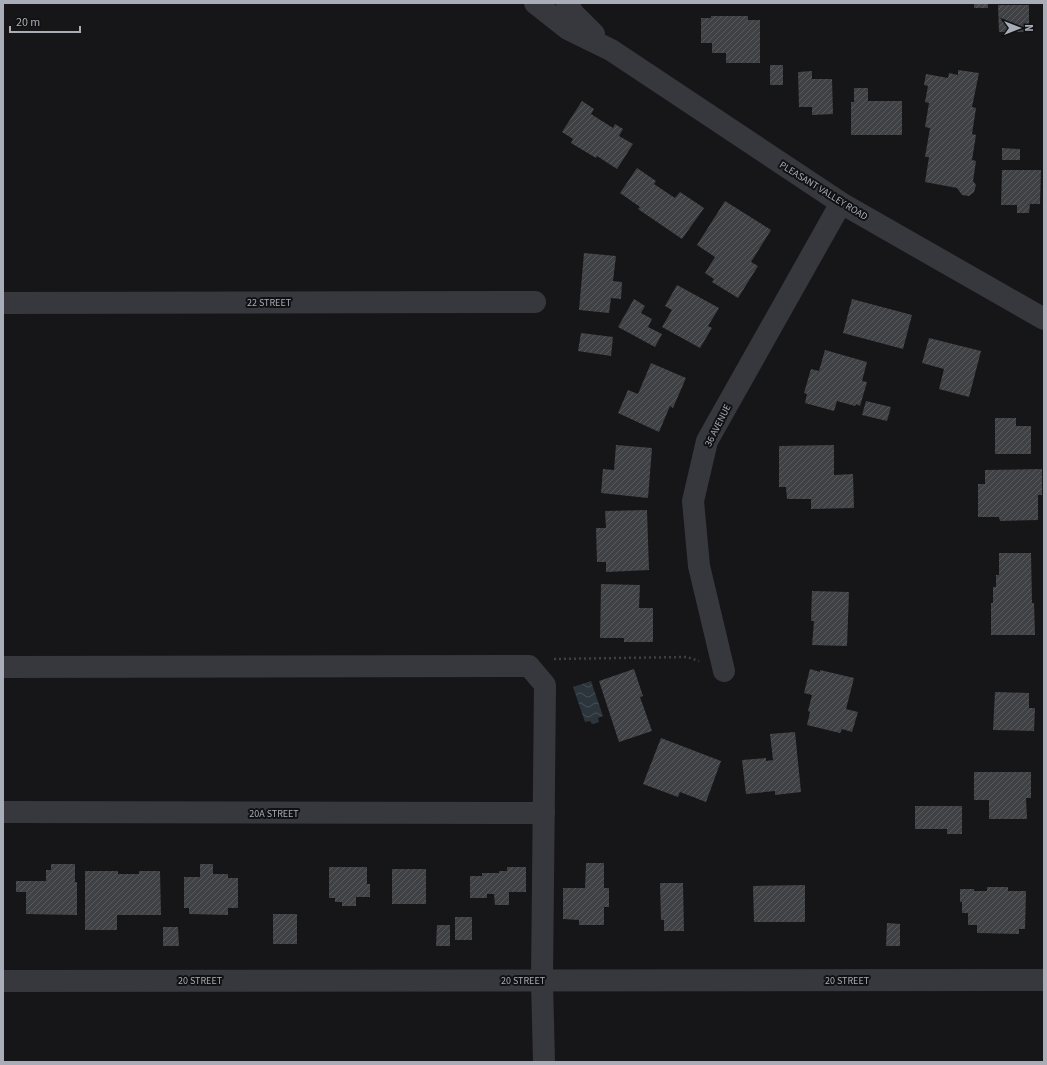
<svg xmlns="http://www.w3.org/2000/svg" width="1047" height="1065" viewBox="0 0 1047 1065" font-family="'Source Sans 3',sans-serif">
	<defs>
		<pattern id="water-waves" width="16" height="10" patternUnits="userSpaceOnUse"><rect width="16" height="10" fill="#2c353c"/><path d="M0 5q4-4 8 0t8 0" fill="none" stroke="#485056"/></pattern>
		<pattern id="building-hatch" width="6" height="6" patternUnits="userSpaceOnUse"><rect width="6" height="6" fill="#404145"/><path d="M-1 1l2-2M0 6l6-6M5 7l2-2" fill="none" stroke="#595a5e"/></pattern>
	</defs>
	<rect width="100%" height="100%" fill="#161618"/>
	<path fill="url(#water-waves)" d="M591,681l12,35 -5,2 1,4 -7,2 -2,-3 -5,1 -12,-35z"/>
	<g fill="url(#building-hatch)">
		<rect x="974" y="3" width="14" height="5"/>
		<path d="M998,5h31v27h-30z"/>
		<path d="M711,16h37v4h12v43h-34v-10h-14v-10h-11v-25h10z"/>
		<rect x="770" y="65" width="13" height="20"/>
		<path d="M958,70l21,3 -7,34 4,1 -4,26 4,1 -4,25 4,1 -3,20 3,4 -2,7 -5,4 -7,-1 -5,-7 -32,-6 4,-25h-4l5,-29 -5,-1 4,-24 -4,-1 3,-16 -4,-1 2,-11 22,4 1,-5 9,2z"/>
		<path d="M812,71v8h20l1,35 -21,1v-8h-13l-1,-35z"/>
		<path d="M854,88h14v13h34v34h-51v-33h3z"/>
		<path d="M582,101l12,8 -3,5 22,14 2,-4 8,5 -4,7 14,8 -16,25 -20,-13 -1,2 -25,-15 2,-4 -11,-7z"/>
		<path d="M1002,148l18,1v11h-18z"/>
		<path d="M637,168l19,13 -2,3 21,14 5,-6 24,16 -22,31 -44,-30 2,-2 -20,-14z"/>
		<path d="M1002,170h39l-1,34h-10l-1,9h-12v-8h-16z"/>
		<path d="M725,201l46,29 -20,32 7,4 -20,32 -26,-16 2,-3 -9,-6 10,-16 -18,-12z"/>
		<path d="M584,253l32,3 -3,25 9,1 -1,17 -10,-1 -2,15 -30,-3z"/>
		<path d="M677,285l42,23 -11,18 4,2 -12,20 -38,-21 10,-17 -7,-4z"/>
		<path d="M634,299l11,7 -4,7 11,6 -4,8 14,7 -7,13 -37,-20z"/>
		<path d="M852,299l60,16 -9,34 -60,-16z"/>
		<path d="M581,333l32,4 -2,19 -33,-5z"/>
		<path d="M929,338l52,13 -12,46 -30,-8 5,-20 -22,-6z"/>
		<path d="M825,350l42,12 -5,19 5,1 -7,24 -4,-2 -1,2 -18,-5 -3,10 -29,-8 2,-9 -3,-1 7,-24 8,2z"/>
		<path d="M651,363l35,15 -13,30 -3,-2 -11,26 -41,-19 10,-23 10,4z"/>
		<path d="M866,401l25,6 -4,14 -25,-6z"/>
		<path d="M995,418h21v8h15v28h-36z"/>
		<path d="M616,445l36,3 -4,50 -47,-5 2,-24 11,1z"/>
		<path d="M834,445v30l19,-1 1,34 -43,1v-10h-24l-1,-12h-7v-41z"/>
		<path d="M1042,469v26h-4v25l-38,1 -1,-4h-21v-33h7v-14z"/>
		<path d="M647,510l2,60 -43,2v-10h-9l-1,-34h10l-1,-17z"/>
		<path d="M999,553h32l1,50h2l1,32h-44v-32h2v-16h3v-12h3z"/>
		<path d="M601,584l39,1 -1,23h14v34h-29v-4h-24z"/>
		<path d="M812,591l37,1 -2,54 -35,-1 2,-24h-3z"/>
		<path d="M634,669l9,27 -3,1 12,34 -33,11 -20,-61z"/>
		<path d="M810,669l10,3v-2l34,8 -8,31 12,3 -6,20 -10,-3 -2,4 -33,-8 3,-13 -2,-1 4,-16 -8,-2z"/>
		<path d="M995,692l34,1v15h6l-1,23 -41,-1z"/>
		<path d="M795,732l6,60 -26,3v-4l-29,3 -4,-34 24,-2v3l7,-1 -3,-26z"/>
		<path d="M661,738l60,23 -15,41 -26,-10 -2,5 -35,-13z"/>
		<path d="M974,772h57v26h-5l1,21h-38v-19h-15z"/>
		<path d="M915,806h47v28h-15v-5h-32z"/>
		<path d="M586,863h18v25h5v19h-5v18h-25v-5l-16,-1v-31h22z"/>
		<path d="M51,864h24v18h2v33l-51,-1v-22h-10v-11h30v-11h5z"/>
		<path d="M200,864h13v10h15v4h10v30h-10v7l-39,-1v-6h-5v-31h16z"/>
		<path d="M329,867h38v17h3v13h-14v9h-14v-4h-7v-4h-6z"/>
		<path d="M507,867h19v25h-17v13h-14l-1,-11h-7v4h-17v-22h12v-3h17v-2h8z"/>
		<rect x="392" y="869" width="34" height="35"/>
		<path d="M85,871h33v3h21v-3h21l1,44h-44v15h-32z"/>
		<path d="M660,883h23l1,48h-20v-11h-3z"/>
		<path d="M805,885v37h-51l-1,-36z"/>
		<path d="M987,887h21v4h18l-1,38h-6v5l-42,-1v-8h-9v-12h-6v-11h-2v-13h14v2h13z"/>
		<rect x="273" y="914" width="24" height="30"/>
		<rect x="455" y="917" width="17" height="23"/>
		<path d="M887,923l13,1v22h-14z"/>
		<path d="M437,925h13v21h-14z"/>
		<path d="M163,927h15l1,19h-16z"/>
	</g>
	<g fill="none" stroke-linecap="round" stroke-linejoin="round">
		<path stroke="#3d3f44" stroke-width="2.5" stroke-dasharray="2 3" stroke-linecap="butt" d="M554,659l133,-2 12,4"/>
		<g stroke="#37383d" stroke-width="22">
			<path d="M535,3l33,26 43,21 230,153 203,116"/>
			<path d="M567,3l6,10 21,21"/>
			<path d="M3,303l532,-1"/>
			<path d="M3,667l526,-1 16,19 -3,295 2,82"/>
			<path d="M724,671l-25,-105 -6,-65 14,-60 134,-238"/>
			<path d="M3,812l541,1"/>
			<path d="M3,981l1041,-1"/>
		</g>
	</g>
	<g text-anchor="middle" stroke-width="4" stroke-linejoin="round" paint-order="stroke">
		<g font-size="10" fill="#a8adb8" stroke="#111113">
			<text transform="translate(824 190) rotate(32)" y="4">PLEASANT VALLEY ROAD</text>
			<text x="269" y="306">22 STREET</text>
			<text transform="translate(717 425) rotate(-63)" y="4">36 AVENUE</text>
			<text x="274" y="817">20A STREET</text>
			<text x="200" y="984">20 STREET</text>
			<text x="523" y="984">20 STREET</text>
			<text x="847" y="984">20 STREET</text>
		</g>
	</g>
	<rect width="1047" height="1065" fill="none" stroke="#a8adb8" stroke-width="8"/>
	<g transform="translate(1019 28) rotate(90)" stroke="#111113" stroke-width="3" paint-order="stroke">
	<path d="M0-3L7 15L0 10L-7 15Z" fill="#a8adb8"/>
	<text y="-6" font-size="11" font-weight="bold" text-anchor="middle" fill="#a8adb8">N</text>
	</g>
	<path d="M10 26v6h70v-6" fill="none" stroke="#a8adb8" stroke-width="2"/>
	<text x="16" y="26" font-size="12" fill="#a8adb8" stroke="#111113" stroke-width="3" paint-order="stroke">20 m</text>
</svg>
